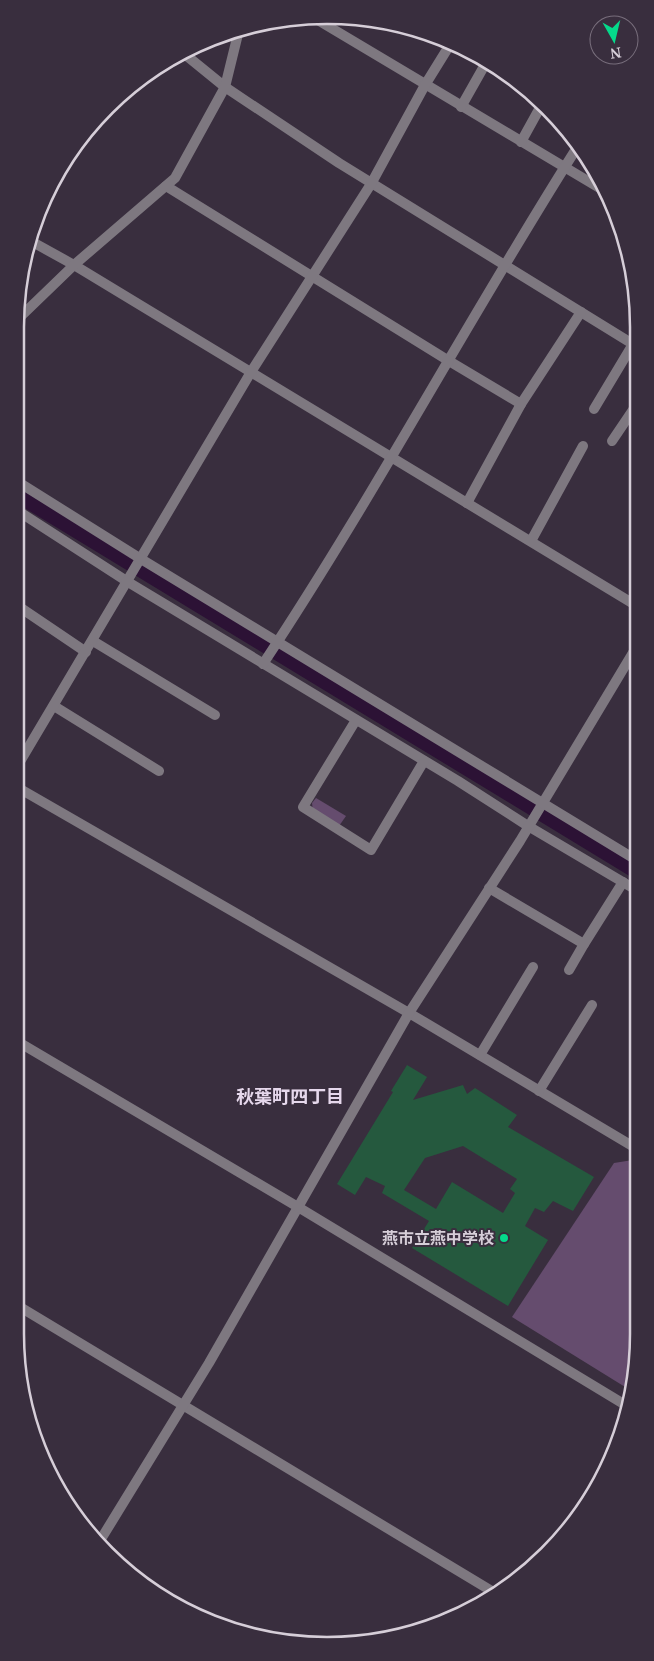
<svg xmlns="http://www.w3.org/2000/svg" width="654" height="1661" viewBox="0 0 654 1661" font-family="'Noto Serif','Noto Sans JP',serif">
	<rect width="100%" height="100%" fill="#392e3e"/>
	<g fill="#654c6e">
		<path d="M316,798l30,18 -7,10 -26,-14 -1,-9z"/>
		<path d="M639,1159v175l-9,56 -118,-73 102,-154z"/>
	</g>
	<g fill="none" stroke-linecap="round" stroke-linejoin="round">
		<path stroke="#2c1235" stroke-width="14" d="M15,494l623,379"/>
	</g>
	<path fill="#25593e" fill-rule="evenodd" d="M407,1065l20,12 -14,23 50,-15 4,9 8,-6 42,27 -9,12 86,50 -21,34 -20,-10 -9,11 -9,-4 -10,18 23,14 -40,66 -96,-58 17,-27 -47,-28 3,-7 -19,-9 -11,18 -18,-11 56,-92 -2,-1zM463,1146l54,33 -7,10 5,4 -12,20 -51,-31 -16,27 -32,-19 21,-32z"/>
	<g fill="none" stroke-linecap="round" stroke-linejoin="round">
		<g stroke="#7e7880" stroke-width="10">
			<path d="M311,16l297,177"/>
			<path d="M182,52l43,35 114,76 297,183"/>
			<path d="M461,107l26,-46"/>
			<path d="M521,142l21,-38"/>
			<path d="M166,186l283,175 72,43 60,-92"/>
			<path d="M29,240l45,25 563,341"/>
			<path d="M594,409l39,-65"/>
			<path d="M612,441l25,-37"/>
			<path d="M467,503l54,-99"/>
			<path d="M15,509l113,73 330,199 70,45 110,65"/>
			<path d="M531,541l52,-95"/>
			<path d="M15,604l71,48"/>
			<path d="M93,641l122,74"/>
			<path d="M54,706l105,65"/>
			<path d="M356,720l-53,87 68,43 53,-89"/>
			<path d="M15,770l236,-398 120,-188 54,-99 26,-42"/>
			<path d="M15,786l394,227 230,137"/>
			<path d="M489,888l95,56"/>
			<path d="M569,970l15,-26 39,-62"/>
			<path d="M480,1055l53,-88"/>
			<path d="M539,1091l53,-86"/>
			<path d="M15,1304l480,289"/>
			<path d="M98,1544l111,-181 200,-350 111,-172 117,-195"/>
		</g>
		<g stroke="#7e7880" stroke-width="10">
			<path d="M16,321l58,-56 101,-87 50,-91 13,-53"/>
			<path d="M15,480l126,79 497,302"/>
			<path d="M263,664c112,-169 207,-348 315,-518"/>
			<path d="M15,1040l283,167 329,199"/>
		</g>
	</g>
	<circle fill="#05d98b" stroke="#392e3e" stroke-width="2" cx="504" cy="1238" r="5"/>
	<g text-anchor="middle" stroke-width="4" stroke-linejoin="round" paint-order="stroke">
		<g font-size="16" font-weight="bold" fill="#d6ced8" stroke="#392e3e" text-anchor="end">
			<text x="494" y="1244">燕市立燕中学校</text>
		</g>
		<g font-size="18" font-weight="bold" fill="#e6d8ec" stroke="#392e3e">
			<text x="290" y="1103">秋葉町四丁目</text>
		</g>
	</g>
	<path d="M0 0H654V1661H0ZM327 24H327A303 303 0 0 1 630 327V1334A303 303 0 0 1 327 1637H327A303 303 0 0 1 24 1334V327A303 303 0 0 1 327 24Z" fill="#392e3e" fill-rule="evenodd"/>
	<path fill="none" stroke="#d6ced8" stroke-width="2.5" d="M327 24H327A303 303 0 0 1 630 327V1334A303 303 0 0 1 327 1637H327A303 303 0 0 1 24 1334V327A303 303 0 0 1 327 24Z"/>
	<g transform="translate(614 40) rotate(172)"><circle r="24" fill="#392e3e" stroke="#786e7c"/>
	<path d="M0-4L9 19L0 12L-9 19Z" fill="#05d98b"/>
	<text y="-8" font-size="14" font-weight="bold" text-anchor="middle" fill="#d6ced8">N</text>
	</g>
</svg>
